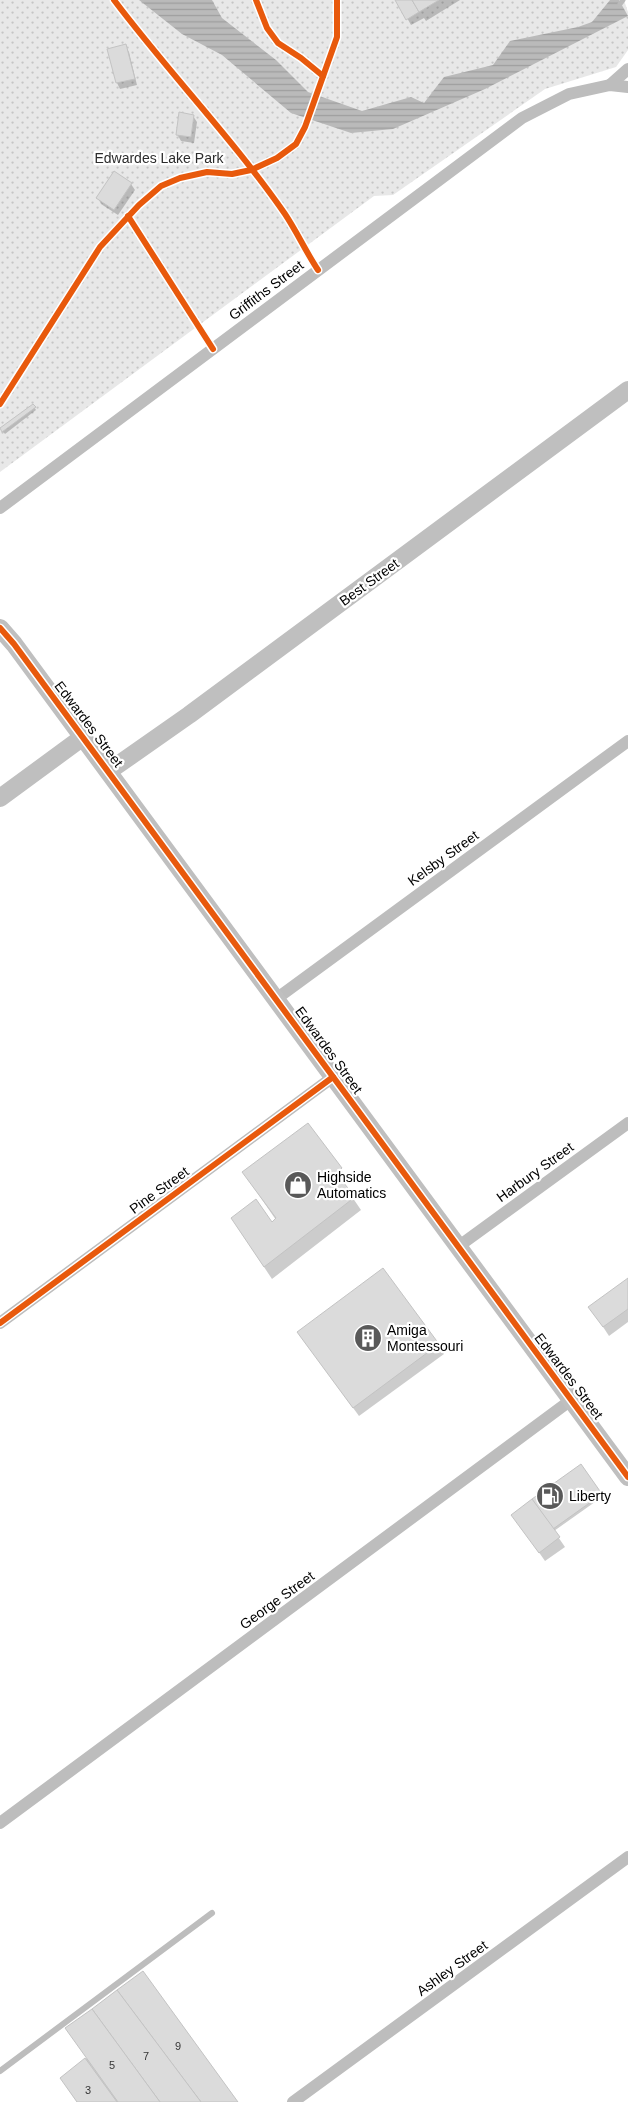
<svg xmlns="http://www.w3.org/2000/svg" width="628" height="2102" viewBox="0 0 628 2102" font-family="Arial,sans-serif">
	<defs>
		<pattern id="park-dots" width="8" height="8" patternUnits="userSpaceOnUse" patternTransform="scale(1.25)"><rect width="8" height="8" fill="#e8e8e8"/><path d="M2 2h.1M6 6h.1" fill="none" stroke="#c5c5c5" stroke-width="1.8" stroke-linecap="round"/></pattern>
		<pattern id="water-rules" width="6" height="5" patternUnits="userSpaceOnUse" patternTransform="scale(1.25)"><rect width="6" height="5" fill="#bababa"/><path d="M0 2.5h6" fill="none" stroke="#9e9e9e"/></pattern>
	</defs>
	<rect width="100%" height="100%" fill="#fff"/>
	<path fill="url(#park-dots)" d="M0,0h624l4,12v38l-12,17 -71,22 -152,106 -19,1 -374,276z"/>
	<path fill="url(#water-rules)" d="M139,0h73l10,18 54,42 32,32 54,19 49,-14 13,6 20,-26 49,-12 17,-24 68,-14 14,-5 18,-22h9l9,16 -143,73 -92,40 -42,4 -60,-20 -69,-58 -40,-21z"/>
	<g fill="#0003">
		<path d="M397,0h63l-34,21 -2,-3 -13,7z"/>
		<path d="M125,46l4,6 8,33 -17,4 -3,-6z"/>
		<path d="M193,116l4,6 -3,21 -13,-2 -4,-7z"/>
		<path d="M131,184l4,6 -17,25 -17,-11 -3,-6z"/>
		<path d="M33,405l3,5 -31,24 -4,-5z"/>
		<path d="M341,1169l7,13 -4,3 17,25 -89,69 -32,-48 32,-8 4,-3 -33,-48z"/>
		<path d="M628,1280v42l-19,14 -19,-29z"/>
		<path d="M298,1332l140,12 6,10 -85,62z"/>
		<path d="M601,1494l1,3 -48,34 11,16 -20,14 -32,-46z"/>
		<path d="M87,2058l149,44h-159l-16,-24z"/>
	</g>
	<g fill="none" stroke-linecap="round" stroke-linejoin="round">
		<path stroke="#bababa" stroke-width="5" d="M620,4l3,-4"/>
	</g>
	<g fill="#dbdbdb" stroke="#c3c3c3">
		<path d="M395,0h17l7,12 -13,8z"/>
		<path d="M412,0h27l-20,12z"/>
		<path d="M126,44l9,35 -19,4 -9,-34z"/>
		<path d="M179,112l15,3 -3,22 -15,-2z"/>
		<path d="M114,171l18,12 -18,27 -18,-12z"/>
		<path d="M33,404l3,3 -34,25 -2,-4z"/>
		<path d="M308,1123l34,45 -6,5 19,24 -91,70 -33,-49 25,-19 16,23 4,-4 -34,-46z"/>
		<path d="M383,1268l56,76 -86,64 -56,-76z"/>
		<path d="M628,1278v31l-25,18 -15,-20z"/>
		<path d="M581,1464l21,30 -49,35 -21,-30z"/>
		<path d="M532,1499l28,38 -21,16 -28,-38z"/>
		<path d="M143,1971l95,131h-37l-84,-112z"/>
		<path d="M117,1990l84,112h-41l-68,-93z"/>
		<path d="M92,2009l68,93h-42l-53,-74z"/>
		<path d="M85,2058l32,44h-40l-17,-24z"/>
	</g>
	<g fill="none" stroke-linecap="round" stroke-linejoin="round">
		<path stroke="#bdbdbd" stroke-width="6" d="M0,2071l212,-158"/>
		<g stroke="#bdbdbd" stroke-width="12">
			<path d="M610,85l18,-16"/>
			<path d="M0,508l522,-390 47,-24 41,-9 18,2"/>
			<path d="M276,999l352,-258"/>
			<path d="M459,1246l169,-123"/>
			<path d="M0,1323l333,-246"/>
			<path d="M0,1823l571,-423"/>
			<path d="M293,2102l335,-245"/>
		</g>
		<g stroke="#bfbfbf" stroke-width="18">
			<path d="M0,628l14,16 614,833"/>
			<path d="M109,771l80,-56 439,-325"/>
			<path d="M0,798l83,-61"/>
		</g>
		<g stroke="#fff" stroke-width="9">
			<g id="cycleway">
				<path d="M114,0c55,73 119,139 171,214 12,18 21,38 33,56"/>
				<path d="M256,0l11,28 11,15 23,15 22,18"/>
				<path d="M128,216l85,133"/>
				<path d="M0,404l100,-157 39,-42 22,-19 19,-8 27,-6 25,2 19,-4 26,-12 19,-14 9,-17 32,-90v-37"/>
				<path d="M0,628l14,16 614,833"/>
				<path d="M0,1323l333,-246"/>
			</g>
		</g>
		<use href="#cycleway" stroke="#e8590c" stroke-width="6"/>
	</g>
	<defs>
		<g id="shop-disc" transform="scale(1.4375)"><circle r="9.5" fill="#595959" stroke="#fff"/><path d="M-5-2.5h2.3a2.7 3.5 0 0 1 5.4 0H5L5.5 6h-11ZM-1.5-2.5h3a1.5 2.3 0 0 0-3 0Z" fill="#fff"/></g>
		<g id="building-disc" transform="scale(1.4375)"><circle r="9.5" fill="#595959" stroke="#fff"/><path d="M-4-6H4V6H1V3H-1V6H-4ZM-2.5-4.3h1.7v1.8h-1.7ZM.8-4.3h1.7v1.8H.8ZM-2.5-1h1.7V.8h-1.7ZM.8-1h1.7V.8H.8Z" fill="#fff"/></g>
		<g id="fuel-disc" transform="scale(1.4375)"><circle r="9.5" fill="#595959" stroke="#fff"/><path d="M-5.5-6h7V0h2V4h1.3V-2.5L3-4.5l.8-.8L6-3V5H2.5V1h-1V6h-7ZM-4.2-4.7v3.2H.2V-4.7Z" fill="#fff"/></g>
	</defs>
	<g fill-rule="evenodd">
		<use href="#shop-disc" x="298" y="1185"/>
		<use href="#building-disc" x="368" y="1338"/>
		<use href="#fuel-disc" x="550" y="1496"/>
	</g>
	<g text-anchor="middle" stroke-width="4.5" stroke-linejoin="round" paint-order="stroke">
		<g font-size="11" fill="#373737">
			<text x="178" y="2050">9</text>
			<text x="146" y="2060">7</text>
			<text x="112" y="2069">5</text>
			<text x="88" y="2094">3</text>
		</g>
		<g font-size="14" fill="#2c2c2c" stroke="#fff">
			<text x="159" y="163">Edwardes Lake Park</text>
		</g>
		<g font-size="14" fill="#000" stroke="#fff">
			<text transform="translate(266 290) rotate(-37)" y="5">Griffiths Street</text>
			<text transform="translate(369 582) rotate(-36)" y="5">Best Street</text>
			<text transform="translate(89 724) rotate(53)" y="5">Edwardes Street</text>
			<text transform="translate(443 858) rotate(-36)" y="5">Kelsby Street</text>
			<text transform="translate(329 1050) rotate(54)" y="5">Edwardes Street</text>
			<text transform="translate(535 1172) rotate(-36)" y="5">Harbury Street</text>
			<text transform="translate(159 1190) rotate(-36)" y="5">Pine Street</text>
			<text transform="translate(569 1376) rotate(53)" y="5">Edwardes Street</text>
			<text transform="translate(277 1600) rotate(-36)" y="5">George Street</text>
			<text transform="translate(452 1968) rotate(-36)" y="5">Ashley Street</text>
		</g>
		<g font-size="14" fill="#000" stroke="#fff" text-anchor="start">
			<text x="317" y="1182">Highside<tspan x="317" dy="16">Automatics</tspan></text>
			<text x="387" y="1335">Amiga<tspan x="387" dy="16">Montessouri</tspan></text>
			<text x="569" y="1501">Liberty</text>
		</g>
	</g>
</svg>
